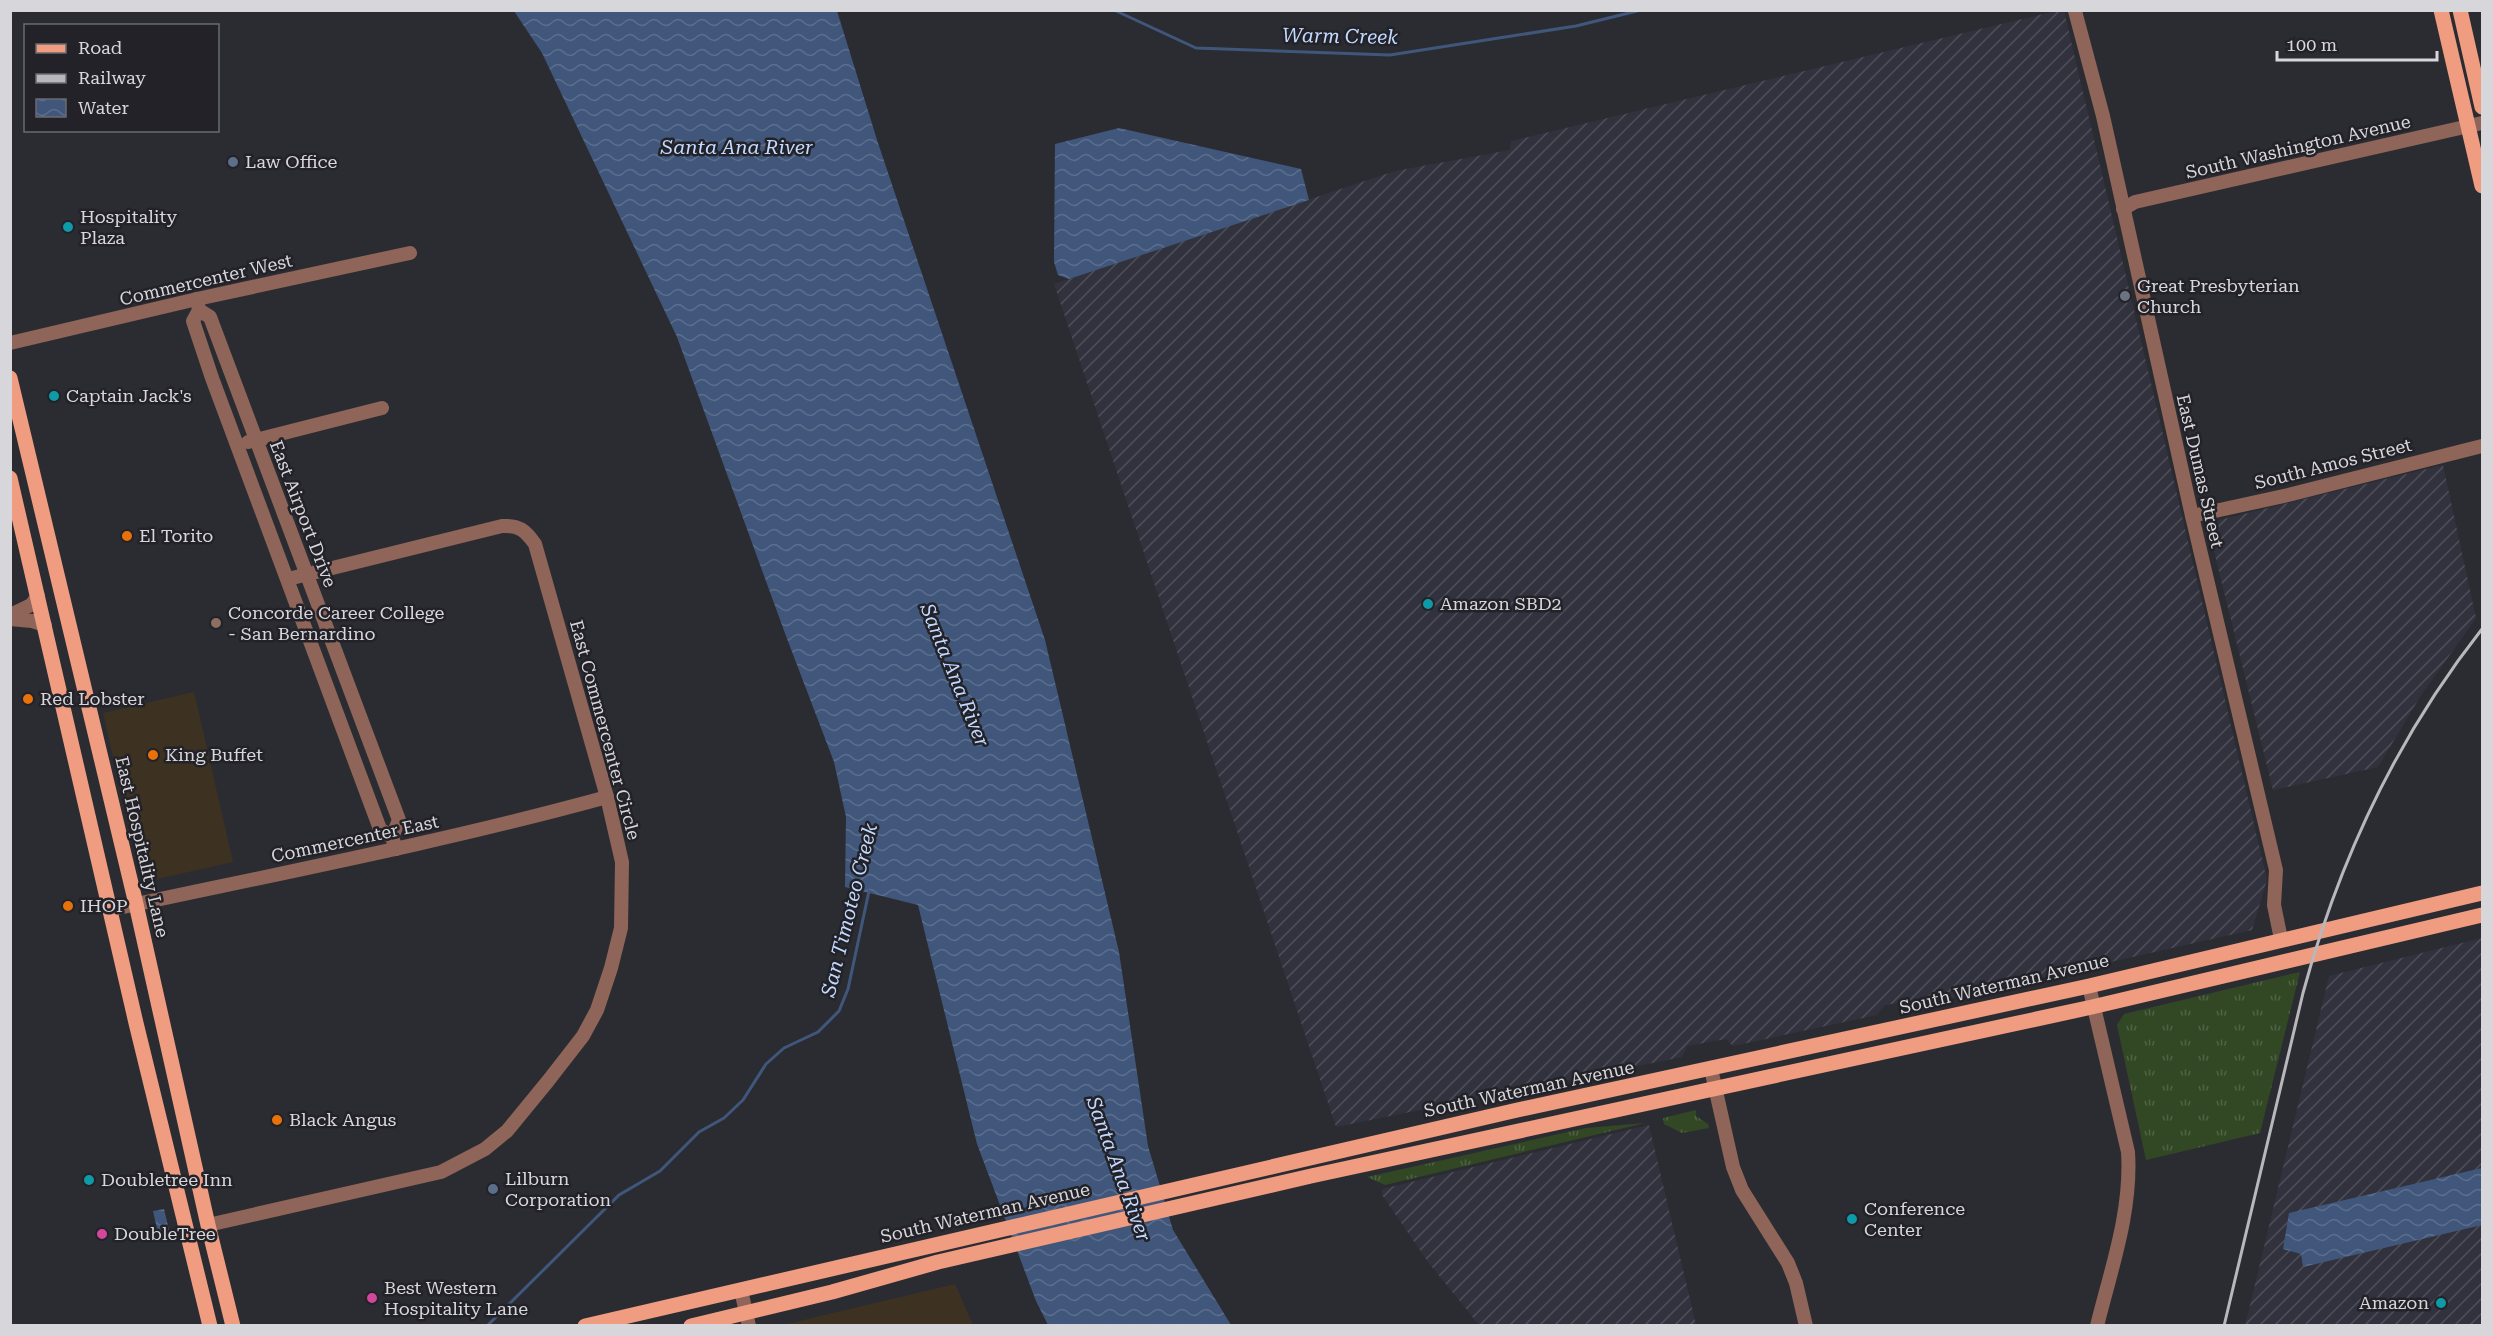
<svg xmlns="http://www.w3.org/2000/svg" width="2493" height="1336" viewBox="0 0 2493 1336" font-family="'Roboto Serif',serif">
	<defs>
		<pattern id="industrial-furrows" width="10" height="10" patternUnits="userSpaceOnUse" patternTransform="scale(1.5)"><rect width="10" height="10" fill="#32323e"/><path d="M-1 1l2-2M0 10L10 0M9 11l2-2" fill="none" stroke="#4f4f59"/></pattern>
		<pattern id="grass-tufts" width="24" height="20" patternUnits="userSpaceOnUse" patternTransform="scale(1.5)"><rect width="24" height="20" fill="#324824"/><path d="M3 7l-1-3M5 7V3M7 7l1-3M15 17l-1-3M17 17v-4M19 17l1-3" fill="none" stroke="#4f6243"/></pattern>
		<pattern id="water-waves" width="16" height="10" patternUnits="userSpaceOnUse" patternTransform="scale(1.5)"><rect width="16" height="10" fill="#40577b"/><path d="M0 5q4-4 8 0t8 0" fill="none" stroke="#5b6e8d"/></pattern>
	</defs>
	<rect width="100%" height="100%" fill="#2b2c32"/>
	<g fill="#3d3222">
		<path d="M194,692l39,170 -85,19 -8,-6 -37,-162z"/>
		<path d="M955,1284l18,41h-190z"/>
	</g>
	<g fill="url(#industrial-furrows)">
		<path d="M2056,11h8l203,869 -15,50 -327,74 -7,-4 -33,5 -8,10 -144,31 -7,-7 -39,7 -5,11 -346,70 -282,-843 341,-113 115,-21 1,-9z"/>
		<path d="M2443,465l33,153 -56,79 -42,70 -105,23 -63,-255 9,-15z"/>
		<path d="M2482,938v387l-237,1 84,-350z"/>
		<path d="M1649,1125l47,200h-217l-51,-63 -46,-67v-6z"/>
	</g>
	<g fill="url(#grass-tufts)">
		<path d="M2300,972l-40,161 -114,27 -29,-135 7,-11z"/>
		<path d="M1696,1110v6l12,8 1,4 -27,5 -18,-9 -1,-6z"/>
		<path d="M1645,1123l-260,62 -18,-8 219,-49z"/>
	</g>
	<g fill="url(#water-waves)">
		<path d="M514,11h323l41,132 167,497 74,312 29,194 25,84 58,95h-183l-12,-24 -59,-157 -59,-239 -73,-18 1,-70 -12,-55 -48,-126 -109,-299 -135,-284z"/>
		<path d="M1119,128l182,41 8,31 -240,79 -11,-4 -4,-13 1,-118z"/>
		<path d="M2482,1168v57l-179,42 -2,-13 -18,-5 6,-36z"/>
		<path d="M164,1209l5,21 -11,3 -5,-22z"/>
	</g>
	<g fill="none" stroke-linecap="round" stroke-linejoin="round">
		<g stroke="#40577b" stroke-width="3">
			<path d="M1114,10l82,38 194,7 186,-29 65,-16"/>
			<path d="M487,1326l132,-131 41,-24 39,-39 25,-14 19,-18 23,-36 18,-16 34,-16 21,-21 9,-22 21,-98"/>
		</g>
		<g stroke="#8e6558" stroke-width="14">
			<path d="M2075,11l28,105 89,400 84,354 -2,35 7,34"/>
			<path d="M2123,209l12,-7 347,-79"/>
			<path d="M197,299l2,11 -6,11 19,57 168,451 12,8 4,12"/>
			<path d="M199,310l11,7 189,503 -7,17"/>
			<path d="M10,343l187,-44 213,-46"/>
			<path d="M248,442l134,-34"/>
			<path d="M2192,516l96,-21 194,-49"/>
			<path d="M10,615l21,-10 7,-9"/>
			<path d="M10,619l22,2 13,4"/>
			<path d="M109,910c167,-36 334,-68 498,-113"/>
			<path d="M2089,986l39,166c4,59 -17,117 -31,174"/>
			<path d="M1711,1069l22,98 9,23 46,73 8,20 10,43"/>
			<path d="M208,1225l233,-53 44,-23 22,-18 41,-50 35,-45 14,-26 14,-42 10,-40 1,-66 -15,-65 -72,-253c-10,-14 -16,-19 -33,-18l-214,53"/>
			<path d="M741,1290l8,36"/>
		</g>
		<g stroke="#ef9c80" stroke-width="15">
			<path d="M2441,10l41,176"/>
			<path d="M2460,10l22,97"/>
			<path d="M10,378l126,526 72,321 25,101"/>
			<path d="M10,478l126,545 74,303"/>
			<path d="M585,1326l928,-215 576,-125 393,-93"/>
			<path d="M691,1326l141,-34 106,-30 373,-86 781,-169 390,-92"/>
		</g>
		<path stroke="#b7b7bc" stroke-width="3" d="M2224,1326l79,-333c36,-133 94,-256 179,-364"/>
	</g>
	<g fill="#5c6f8a" stroke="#222228" stroke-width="2">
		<circle cx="233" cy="162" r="6"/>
		<circle cx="493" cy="1189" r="6"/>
	</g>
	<g fill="#0f9aa8" stroke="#222228" stroke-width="2">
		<circle cx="68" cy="227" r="6"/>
		<circle cx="54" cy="396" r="6"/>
		<circle cx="1428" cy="604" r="6"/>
		<circle cx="89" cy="1180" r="6"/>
		<circle cx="1852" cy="1219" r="6"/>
		<circle cx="2441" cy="1303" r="6"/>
	</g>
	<circle fill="#6b7280" stroke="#222228" stroke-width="2" cx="2125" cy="296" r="6"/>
	<g fill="#e8710a" stroke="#222228" stroke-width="2">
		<circle cx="127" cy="536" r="6"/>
		<circle cx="28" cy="699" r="6"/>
		<circle cx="153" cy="755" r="6"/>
		<circle cx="68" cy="906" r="6"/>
		<circle cx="277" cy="1120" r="6"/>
	</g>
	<circle fill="#8d6e63" stroke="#222228" stroke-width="2" cx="216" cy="623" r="6"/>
	<g fill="#d1479c" stroke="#222228" stroke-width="2">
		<circle cx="102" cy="1234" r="6"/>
		<circle cx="372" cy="1298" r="6"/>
	</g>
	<g text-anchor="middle" stroke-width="5" stroke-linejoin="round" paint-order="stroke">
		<g font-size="18" fill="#d7d7db" stroke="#222228">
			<text transform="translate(2298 147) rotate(-13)" y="6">South Washington Avenue</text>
			<text transform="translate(206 280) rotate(-13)" y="6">Commercenter West</text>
			<text transform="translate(2333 464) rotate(-14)" y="6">South Amos Street</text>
			<text transform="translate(2200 471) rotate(77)" y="6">East Dumas Street</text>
			<text transform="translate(303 514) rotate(69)" y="6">East Airport Drive</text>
			<text transform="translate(605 730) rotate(75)" y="6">East Commercenter Circle</text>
			<text transform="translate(355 839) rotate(-12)" y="6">Commercenter East</text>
			<text transform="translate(142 847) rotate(77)" y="6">East Hospitality Lane</text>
			<text transform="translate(2004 984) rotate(-13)" y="6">South Waterman Avenue</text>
			<text transform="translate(1529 1089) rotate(-12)" y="6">South Waterman Avenue</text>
			<text transform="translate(985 1213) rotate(-13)" y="6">South Waterman Avenue</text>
		</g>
		<g font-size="18" fill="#d7d7db" stroke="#222228" text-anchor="start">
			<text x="245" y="168">Law Office</text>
			<text x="80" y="223">Hospitality<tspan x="80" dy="21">Plaza</tspan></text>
			<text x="2137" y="292">Great Presbyterian<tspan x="2137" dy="21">Church</tspan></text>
			<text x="66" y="402">Captain Jack's</text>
			<text x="139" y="542">El Torito</text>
			<text x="1440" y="610">Amazon SBD2</text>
			<text x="228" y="619">Concorde Career College<tspan x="228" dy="21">- San Bernardino</tspan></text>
			<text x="40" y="705">Red Lobster</text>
			<text x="165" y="761">King Buffet</text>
			<text x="80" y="912">IHOP</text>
			<text x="289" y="1126">Black Angus</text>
			<text x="505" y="1185">Lilburn<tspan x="505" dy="21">Corporation</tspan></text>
			<text x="101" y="1186">Doubletree Inn</text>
			<text x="1864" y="1215">Conference<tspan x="1864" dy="21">Center</tspan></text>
			<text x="114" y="1240">DoubleTree</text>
			<text x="384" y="1294">Best Western<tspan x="384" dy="21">Hospitality Lane</tspan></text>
			<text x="2429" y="1309" text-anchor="end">Amazon</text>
		</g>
		<g font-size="20" font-style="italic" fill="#c2daff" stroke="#222228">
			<text transform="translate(1340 36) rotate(1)" y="7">Warm Creek</text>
			<text x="737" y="154">Santa Ana River</text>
			<text transform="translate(955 675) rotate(68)" y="7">Santa Ana River</text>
			<text transform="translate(849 910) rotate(-76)" y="7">San Timoteo Creek</text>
			<text transform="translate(1119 1169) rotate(70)" y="7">Santa Ana River</text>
		</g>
	</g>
	<rect width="2493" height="1336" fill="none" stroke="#d7d7db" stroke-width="24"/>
	<rect x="24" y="24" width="195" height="108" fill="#222228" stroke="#6a6a70" stroke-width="1.5"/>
	<rect x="36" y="44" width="30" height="9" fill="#ef9c80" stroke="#6a6a70" stroke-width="1.5"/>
	<text x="78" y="54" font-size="18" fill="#d7d7db">Road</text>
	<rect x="36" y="74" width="30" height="9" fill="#b7b7bc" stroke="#6a6a70" stroke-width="1.5"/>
	<text x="78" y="84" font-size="18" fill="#d7d7db">Railway</text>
	<rect x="36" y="99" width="30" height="18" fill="url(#water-waves)" stroke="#6a6a70" stroke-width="1.5"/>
	<text x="78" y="114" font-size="18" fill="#d7d7db">Water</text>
	<path d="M2277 51v9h160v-9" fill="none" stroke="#d7d7db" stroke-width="3"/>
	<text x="2286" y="51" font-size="18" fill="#d7d7db" stroke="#222228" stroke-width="4.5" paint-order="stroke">100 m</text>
</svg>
